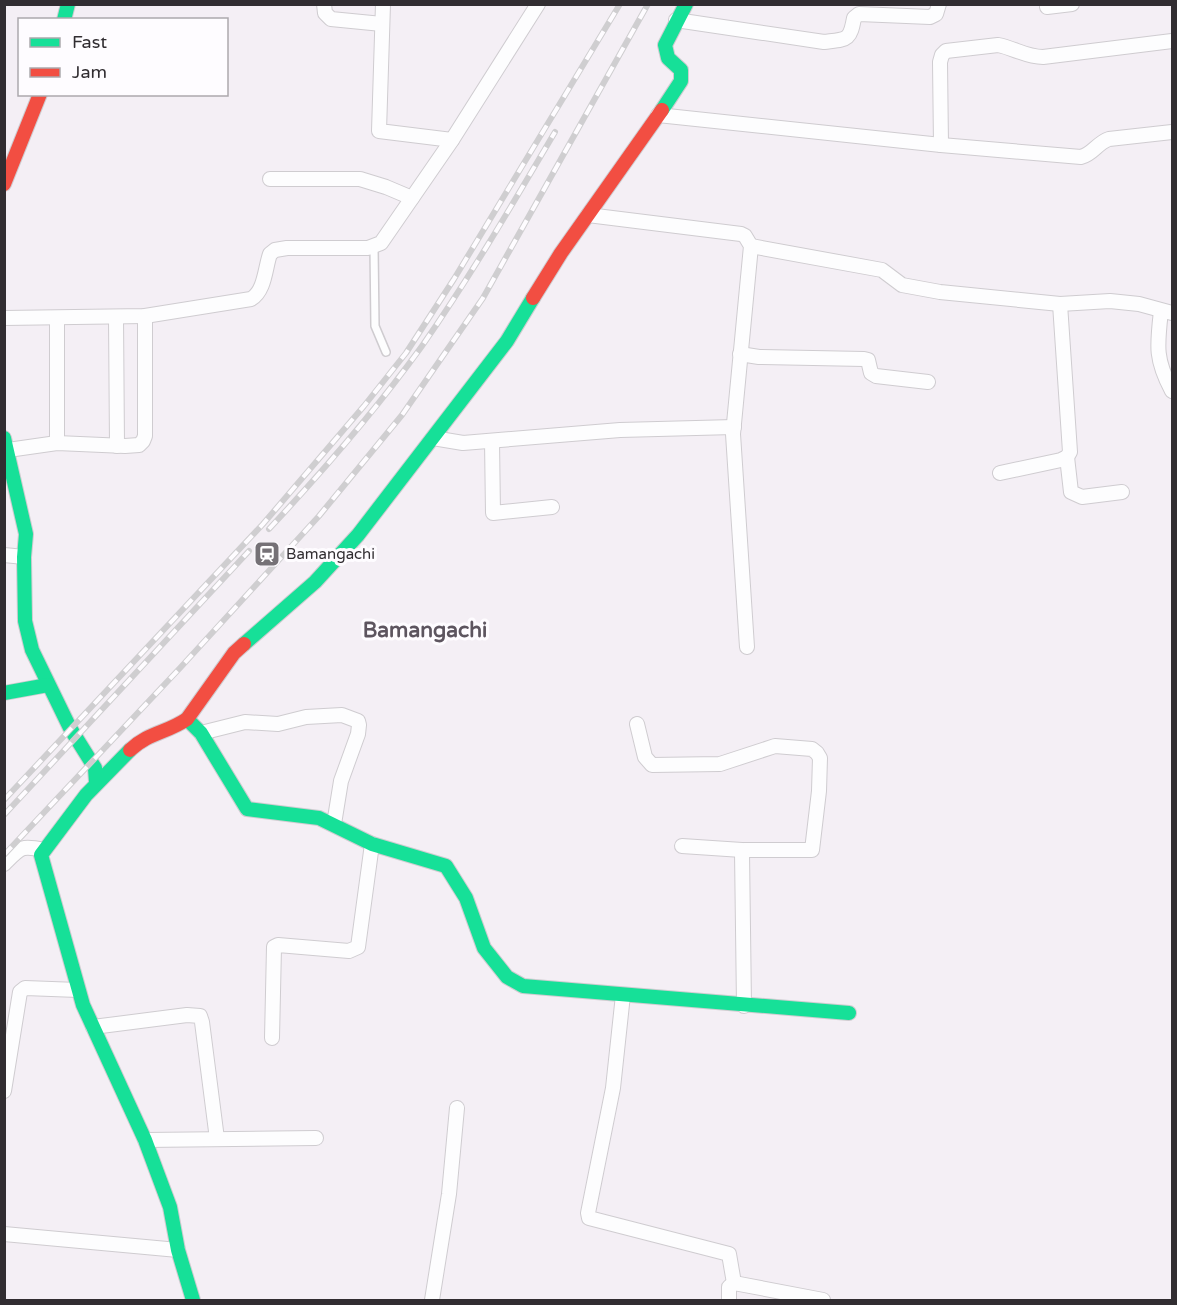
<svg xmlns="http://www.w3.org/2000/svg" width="1177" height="1305" viewBox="0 0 1177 1305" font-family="'Varela Round',sans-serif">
	<rect width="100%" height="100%" fill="#f4eff5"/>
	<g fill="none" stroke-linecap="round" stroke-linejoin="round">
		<g stroke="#cfccd0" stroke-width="10">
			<path id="lane" d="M374,247l1,79 11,26"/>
		</g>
		<g stroke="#cfccd0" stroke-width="16">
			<g id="street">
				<path d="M324,4l1,9 6,6 51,5"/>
				<path d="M383,4l-4,127 73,9"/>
				<path d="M1047,7l25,-3"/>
				<path d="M676,20l148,22c23,-3 26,-1 30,-24l5,-4 71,3 6,-3 3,-10"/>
				<path d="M658,115l283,30 140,12c12,-3 16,-14 28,-18l63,-7"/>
				<path d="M941,145l-1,-83 2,-7 4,-4 52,-6c16,3 28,12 45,12l129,-16"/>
				<path d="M270,179h90l26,8 26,11"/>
				<path d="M588,215l153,19 4,2 6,10 -18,188 14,213"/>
				<path d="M751,246l131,24 20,15 38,7 120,12 50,-3 29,3 33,9"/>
				<path d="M1161,311c-4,35 -6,48 11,80"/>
				<path d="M116,317l1,129"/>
				<path d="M4,318l141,-2 106,-17c14,-8 14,-31 19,-45l5,-4 12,-2h81l13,-5 71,-103 86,-136"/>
				<path d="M57,318v125"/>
				<path d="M740,354l19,3 105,2 4,1 3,13 5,3 52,6"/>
				<path d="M433,438l30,5 157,-13 114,-3"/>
				<path d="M492,441l1,72 59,-6"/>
				<path d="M8,450l49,-7 68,3 14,-1 4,-4 2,-5v-120"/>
				<path d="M1067,457l4,35 11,5 40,-5"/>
				<path d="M1000,473l61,-13 6,-3 3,-5 -10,-148"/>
				<path d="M4,555l20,2"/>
				<path d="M637,724l8,33 7,8 68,-1 55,-18 37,3 5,4 3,5 -1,33 -7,59h-68l-2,2 2,154"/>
				<path d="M201,733l44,-11 33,2 28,-7 36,-2 16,6 1,4 -1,9 -17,47 -7,43"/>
				<path d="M682,846l60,4"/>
				<path d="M4,864c17,-17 17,-19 40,-14"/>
				<path d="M623,995l-10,93 -25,125 1,5 140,36 5,29"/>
				<path d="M93,1027l94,-12 13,1 2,6 15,117"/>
				<path d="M272,1038l2,-91 4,-2 71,6 9,-4 14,-103"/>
				<path d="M4,1091l16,-99 5,-4 53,2"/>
				<path d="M145,1140l171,-2"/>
				<path d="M4,1234l174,16"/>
				<path d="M432,1300l17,-106 8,-86"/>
				<path d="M729,1300v-13l5,-4 89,17"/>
			</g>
		</g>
		<g stroke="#cfccd0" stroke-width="16">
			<g id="fast">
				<path d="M64,20l4,-16"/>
				<path d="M662,110l19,-29v-11l-13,-12 -3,-13 21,-41"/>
				<path d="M4,438l22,96 -2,23 1,64 7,29 38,78 25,40 1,14"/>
				<path d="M244,644l71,-62 43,-47 149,-194 26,-43"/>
				<path d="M4,693l44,-8"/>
				<path d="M187,719l14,14 46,76 72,9 53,26 74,22 20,32 18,50 23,29 16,9 326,27"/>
				<path d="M130,750l-44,45 -45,60 42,150 62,135 25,67 8,43 15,50"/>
			</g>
		</g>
		<g stroke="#cfccd0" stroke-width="16">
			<g id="jam">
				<path d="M4,184l36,-90"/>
				<path d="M533,298l28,-45 101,-143"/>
				<path d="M130,750c19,-18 37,-17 57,-31l47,-66 10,-9"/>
			</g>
		</g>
		<use href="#lane" stroke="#fdfdfe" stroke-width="7"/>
		<use href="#street" stroke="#fdfdfe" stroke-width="14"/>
		<use href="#fast" stroke="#16e098" stroke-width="14"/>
		<use href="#jam" stroke="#f24e42" stroke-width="14"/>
		<g stroke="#cfced0" stroke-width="6">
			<g id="rail">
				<path d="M269,529c54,-58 107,-119 153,-183 48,-69 90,-141 133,-214"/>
				<path d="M4,800l259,-276 101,-118 42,-53 48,-74 166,-275"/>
				<path d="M4,815l245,-264"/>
				<path d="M4,855l176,-187 139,-152 83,-101 81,-117 165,-294"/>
			</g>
		</g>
		<use href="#rail" stroke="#fefcff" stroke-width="4" stroke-dasharray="11" stroke-linecap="butt"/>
	</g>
	<defs>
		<g id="station-square" transform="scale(1.35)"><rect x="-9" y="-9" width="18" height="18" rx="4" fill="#757176" stroke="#fefcff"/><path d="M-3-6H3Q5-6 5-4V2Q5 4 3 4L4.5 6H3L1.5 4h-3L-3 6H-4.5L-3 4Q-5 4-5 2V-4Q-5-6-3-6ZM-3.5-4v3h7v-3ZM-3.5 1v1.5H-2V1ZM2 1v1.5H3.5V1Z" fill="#fff"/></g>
	</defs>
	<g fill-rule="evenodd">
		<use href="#station-square" x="267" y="554"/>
	</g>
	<g text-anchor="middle" stroke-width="6" stroke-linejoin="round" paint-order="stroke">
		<g font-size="15" fill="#312d31" stroke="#fefcff" text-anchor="start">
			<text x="286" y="559">Bamangachi</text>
		</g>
		<g font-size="21" font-weight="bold" fill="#5d555f" stroke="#fefcff">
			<text x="425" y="637">Bamangachi</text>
		</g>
	</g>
	<rect width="1177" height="1305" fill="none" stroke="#312d31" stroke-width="12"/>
	<rect x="18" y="18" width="210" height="78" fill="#fefcff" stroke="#aca9ad" stroke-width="1.5"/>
	<rect x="30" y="38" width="30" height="9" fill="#16e098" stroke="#aca9ad" stroke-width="1.5"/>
	<text x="72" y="48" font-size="18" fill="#312d31">Fast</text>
	<rect x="30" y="68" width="30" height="9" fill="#f24e42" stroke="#aca9ad" stroke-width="1.5"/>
	<text x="72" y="78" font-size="18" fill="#312d31">Jam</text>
</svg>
